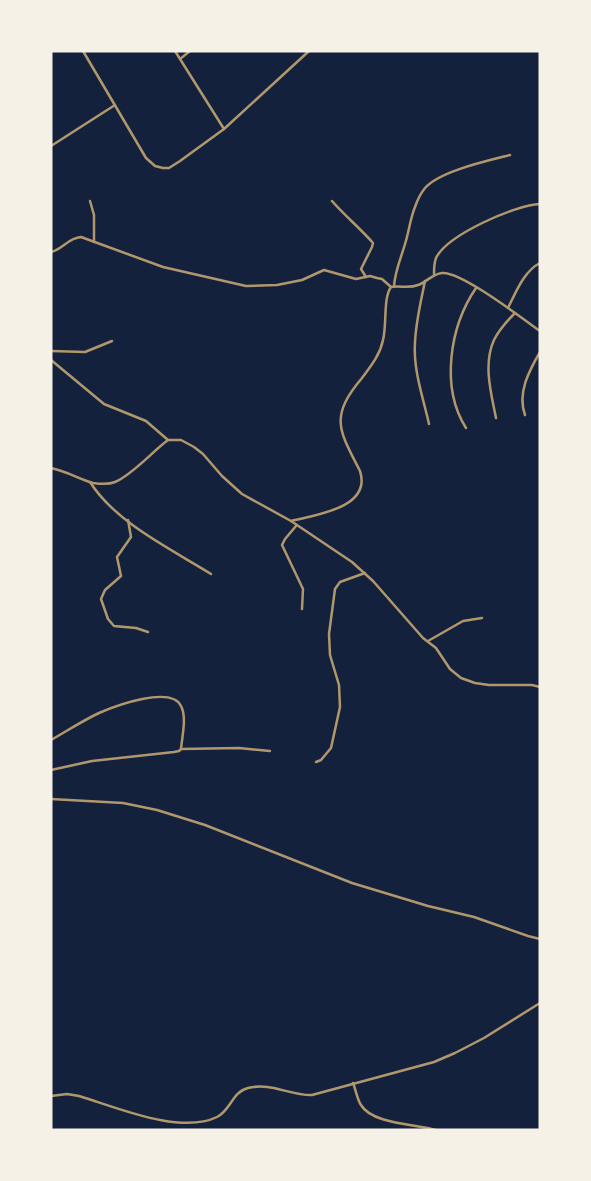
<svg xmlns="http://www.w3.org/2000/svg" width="591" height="1181" viewBox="0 0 591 1181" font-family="Montserrat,sans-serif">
	<rect width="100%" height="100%" fill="#14213d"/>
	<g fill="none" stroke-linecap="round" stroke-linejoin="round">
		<g stroke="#b1986c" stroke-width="2.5">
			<path d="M83,51l63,107 9,8 8,2h6l11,-7 44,-32 85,-78"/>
			<path d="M175,51l49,78"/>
			<path d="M180,59l10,-8"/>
			<path d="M51,146l64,-41"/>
			<path d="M90,201l4,14v27"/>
			<path d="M332,201c13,15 28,27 41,42l-1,4 -11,22 5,8"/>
			<path d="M51,252c12,-3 17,-14 30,-15l82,30 83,19 31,-1 25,-5 22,-10 32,9 14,-3 7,2 5,1 9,8"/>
			<path d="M434,274c0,-5 0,-11 2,-16 11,-23 79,-53 104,-54"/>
			<path d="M425,281c-4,20 -9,40 -10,61 -2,28 8,55 14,82"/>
			<path d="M394,286c1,-15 7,-28 11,-42 4,-12 5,-25 10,-37 2,-6 6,-14 10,-19 15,-17 62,-27 85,-33"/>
			<path d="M508,308c8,-16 16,-37 32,-45"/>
			<path d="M51,351l34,1 27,-11"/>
			<path d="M51,360l53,44 42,17 22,19h13l13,7 9,7 19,22 20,18 49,27 61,41 21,19 50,57 13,10 14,21 11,9 14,5 14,2h43l8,2"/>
			<path d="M525,415c-8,-22 4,-44 15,-63"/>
			<path d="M496,418c-5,-25 -13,-54 -2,-78 5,-10 13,-19 21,-27"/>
			<path d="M466,428c-26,-41 -16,-102 10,-140"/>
			<path d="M51,468c15,3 28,11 42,15 7,1 15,2 22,-1 17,-7 38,-31 53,-42"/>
			<path d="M90,482c26,41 81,67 121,92"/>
			<path d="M128,520l3,17 -14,20 4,19 -16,14 -4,9 7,20 6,7 22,2 12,4"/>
			<path d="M291,521c24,-6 81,-13 69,-50 -21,-41 -31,-54 2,-93 9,-12 18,-23 21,-38 4,-15 0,-42 8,-53 9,-2 17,2 27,-2 9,-3 14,-11 24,-12 19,-2 81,46 98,58"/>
			<path d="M296,526l-11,13 -3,6 21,44 -1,20"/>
			<path d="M428,641l35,-20 19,-3"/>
			<path d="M51,740c16,-9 31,-19 48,-27 16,-7 72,-28 82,-7 6,11 1,31 0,43"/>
			<path d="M316,762l5,-2 10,-12 9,-41 -1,-22 -9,-30 -1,-21 6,-45 5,-7 25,-9"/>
			<path d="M51,770l41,-9 82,-9 5,-1 2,-2 58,-1 31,3"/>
			<path d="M51,799l72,4 34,7 48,15 147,58 76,23 46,11 54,19 12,3"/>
			<path d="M353,1083c3,7 4,16 8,22 11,19 55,19 75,25"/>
			<path d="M51,1096l16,-2 12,2c37,11 101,39 138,21 14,-7 15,-25 31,-29 23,-6 43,8 64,7l122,-33 21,-9 29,-15 56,-35"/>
		</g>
	</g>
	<rect width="591" height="1181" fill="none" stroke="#f6f1e7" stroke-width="105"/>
</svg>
